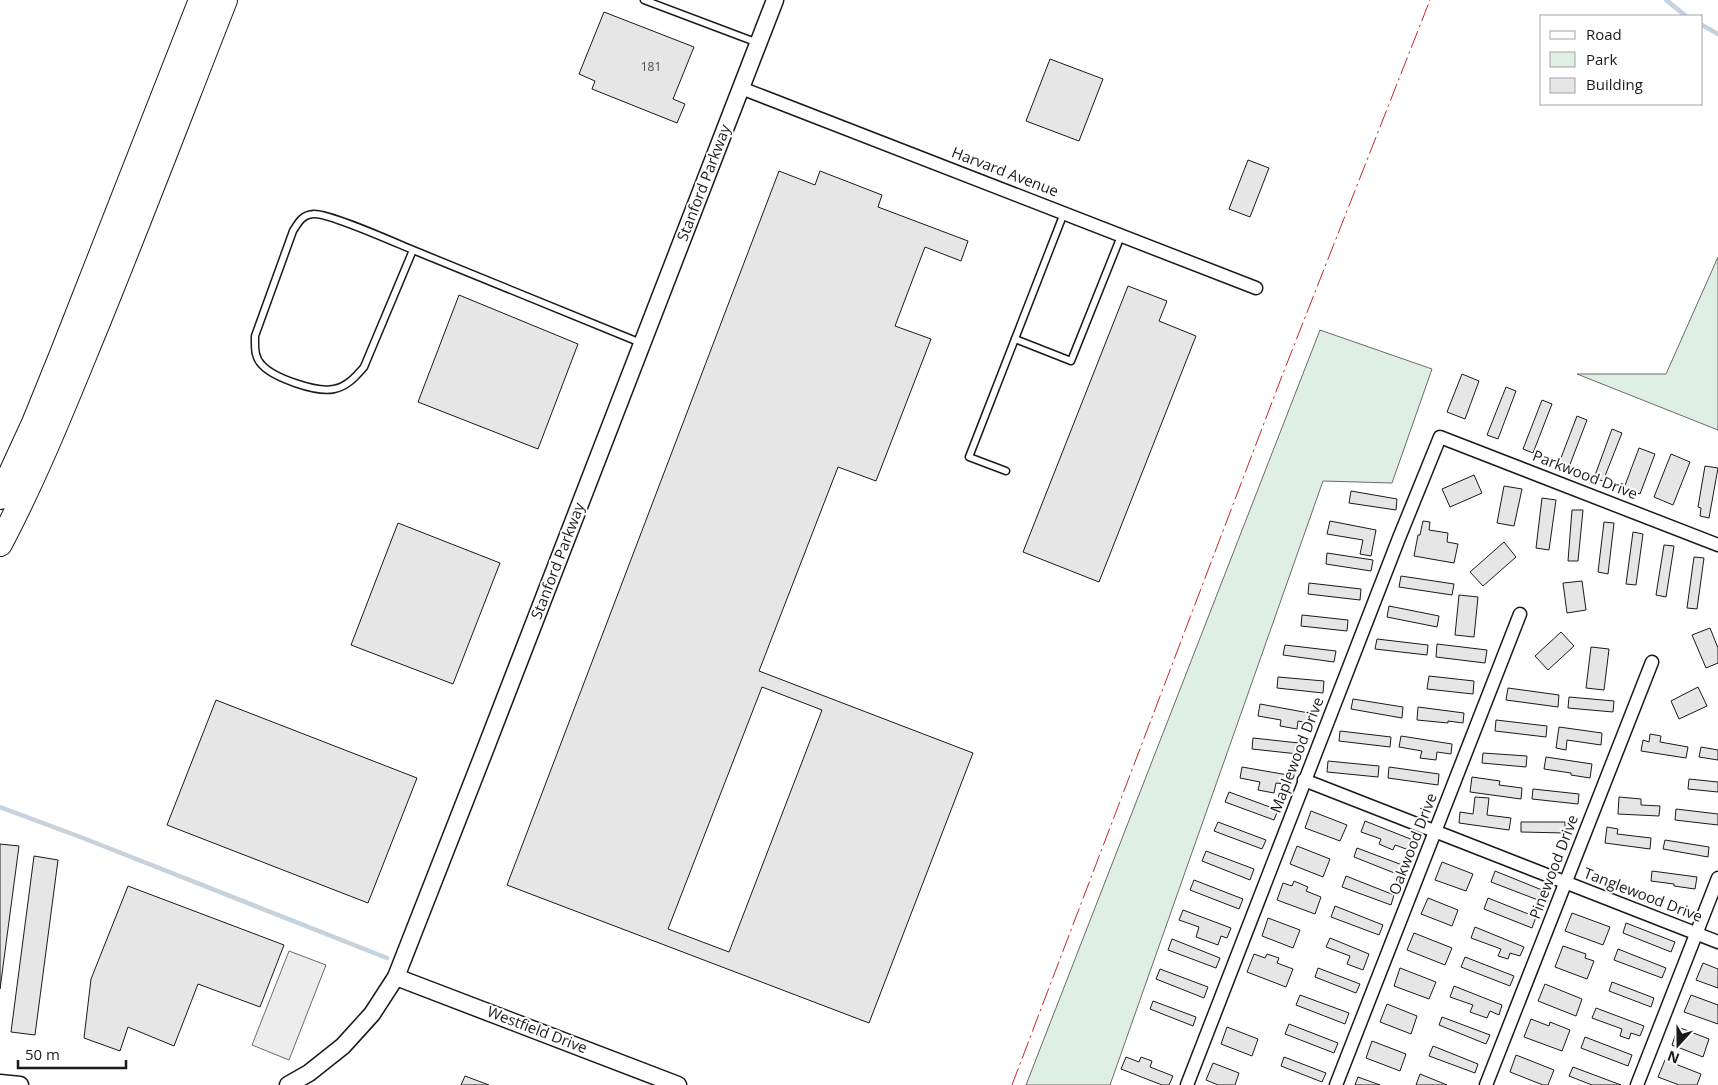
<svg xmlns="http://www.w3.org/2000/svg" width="1718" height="1085" viewBox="0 0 1718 1085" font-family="'Open Sans',sans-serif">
	<rect width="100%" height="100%" fill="#fff"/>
	<g fill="#e0efe3" stroke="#6a6a6a">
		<path d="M1718,257v173l-141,-56h89z"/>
		<path d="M1320,330l112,39 -40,114 -69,-2 -213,604h-84z"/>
	</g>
	<path fill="#ededed" stroke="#6a6a6a" d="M289,951l37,14 -37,95 -37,-15z"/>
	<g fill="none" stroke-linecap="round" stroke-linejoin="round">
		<g stroke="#c6d2dc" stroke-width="4.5">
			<path d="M1666,0l20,16"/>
			<path d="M1702,25l16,9"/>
			<path d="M0,807l83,31 304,120"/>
		</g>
	</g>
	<g fill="#e6e6e6" stroke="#1a1a1a" fill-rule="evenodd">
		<path d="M604,12l90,35 -21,52 12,5 -8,19 -85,-34 3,-8 -16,-7z"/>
		<path d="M1050,59l53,20 -24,62 -53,-20z"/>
		<path d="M1248,160l21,8 -19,49 -21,-8z"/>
		<path d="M779,171l36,14 5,-14 62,24 -4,12 90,34 -7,20 -36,-14 -30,79 36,13 -55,142 -38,-14 -79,204 214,82 -104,270 -362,-138zM762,687l60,23 -93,242 -61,-23z"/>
		<path d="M1128,286l39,15 -8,20 37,15 -97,246 -76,-30z"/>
		<path d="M459,295l119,49 -40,105 -120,-47z"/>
		<path d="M1462,374l17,7 -14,38 -18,-7z"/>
		<path d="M1506,387l10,4 -18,48 -11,-4z"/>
		<path d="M1542,400l10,4 -19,49 -10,-4z"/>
		<path d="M1577,416l10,4 -18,47 -10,-4z"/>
		<path d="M1612,429l10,4 -19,48 -9,-3z"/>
		<path d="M1639,448l16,6 -15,40 -16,-6z"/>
		<path d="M1671,454l19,8 -17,43 -19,-8z"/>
		<path d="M1705,466l13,2 -9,50 -9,-2 1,-8 -3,-1z"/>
		<path d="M1474,475l8,18 -32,14 -8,-18z"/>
		<path d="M1504,486l18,3 -8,37 -17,-3z"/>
		<path d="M1351,491l46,8 -1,11 -47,-7z"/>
		<path d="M1542,498l14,2 -7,50 -13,-2z"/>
		<path d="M1572,510h11l-5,51h-10z"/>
		<path d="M1330,521l46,9 -5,26 -11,-2 3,-14 -36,-6z"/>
		<path d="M1423,521l7,1 -1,8 19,3 -1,9 11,2 -4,19 -40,-7 4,-21h2z"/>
		<path d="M1604,522l10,1 -6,51 -10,-2z"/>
		<path d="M398,523l102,40 -47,121 -102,-39z"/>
		<path d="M1633,532l10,2 -7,51 -10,-1z"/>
		<path d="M1504,542l12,15 -33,29 -13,-14z"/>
		<path d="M1664,545l10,1 -8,51 -10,-2z"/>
		<path d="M1327,553l46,7 -2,11 -45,-7z"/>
		<path d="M1694,557l10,1 -7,51 -10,-1z"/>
		<path d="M1401,576l53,8 -2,11 -53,-8z"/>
		<path d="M1582,581l4,29 -19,3 -4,-30z"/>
		<path d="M1309,583l52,6 -1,11 -52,-6z"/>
		<path d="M1459,595l19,2 -4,40 -19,-2z"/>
		<path d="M1389,606l50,10 -2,11 -50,-10z"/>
		<path d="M1302,615l46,5 -1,11 -46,-5z"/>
		<path d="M1710,628l8,20v15l-12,5 -14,-33z"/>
		<path d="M1561,632l13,14 -26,24 -13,-14z"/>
		<path d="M1377,639l51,6 -1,10 -52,-6z"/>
		<path d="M1437,644l50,6 -2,13 -49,-6z"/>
		<path d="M1285,645l51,6 -2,11 -51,-7z"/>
		<path d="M1591,647l18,2 -5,41 -18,-2z"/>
		<path d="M1429,676l45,5 -1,13 -46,-5z"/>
		<path d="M1278,677l46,4 -1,12 -46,-5z"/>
		<path d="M1698,687l9,19 -28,13 -8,-18z"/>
		<path d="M1508,688l51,7 -1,12 -52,-7z"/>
		<path d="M1569,697l45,4 -1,11 -45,-4z"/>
		<path d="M1353,699l50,8 -1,11 -51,-9z"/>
		<path d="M216,700l201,78 -49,125 -201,-78z"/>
		<path d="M1260,704l49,9 -1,10 -10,-2 -1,8 -17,-3 1,-6 -23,-4z"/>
		<path d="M1418,707l46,6 -1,10 -15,-2v2l-31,-3z"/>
		<path d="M1496,720l51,6 -1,11 -51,-6z"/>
		<path d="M1559,727l43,6 -1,12 -34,-5 -1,10 -10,-2z"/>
		<path d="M1340,731l51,6 -1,10 -51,-6z"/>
		<path d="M1650,734l11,2 -1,6 28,5 -2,11 -45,-7 2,-11 6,2z"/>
		<path d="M1401,736l51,8 -1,10 -14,-2 -1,8 -16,-2 2,-7 -23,-4z"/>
		<path d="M1253,738l46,5 -1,11 -46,-5z"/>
		<path d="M1701,747l17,3v10l-19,-3z"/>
		<path d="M1483,753l44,3 -1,11 -44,-4z"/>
		<path d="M1546,757l46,7 -2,14 -19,-3v-2l-27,-4z"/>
		<path d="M1328,761l51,5 -1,11 -51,-5z"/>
		<path d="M1242,767l46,8 -2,9 -10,-1 -2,10 -16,-3 2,-8 -20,-4z"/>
		<path d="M1389,767l50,7 -1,11 -50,-7z"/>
		<path d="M1472,777l28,4 -1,4 23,3 -1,11 -51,-7z"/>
		<path d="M1689,779l29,3v10l-30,-3z"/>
		<path d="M1533,789l46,5 -1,10 -46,-5z"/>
		<path d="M1229,792l49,18 -4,10 -49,-18z"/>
		<path d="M1475,797l14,1 -2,17 24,3 -2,12 -50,-7 1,-11 13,2z"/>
		<path d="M1619,797l22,2v6l19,1 -1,10 -41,-2z"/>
		<path d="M1676,809l42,5v11l-43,-5z"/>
		<path d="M1311,811l36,14 -7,16 -35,-13z"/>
		<path d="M1365,821l48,19 -4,10 -14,-5 -2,5 -14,-6 2,-5 -20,-7z"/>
		<path d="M1218,822l48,18 -4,9 -48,-18z"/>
		<path d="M1521,822h44v11l-44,-1z"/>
		<path d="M1607,827l11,2 -1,5 34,4 -1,11 -45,-6z"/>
		<path d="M1665,840l44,7 -1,10 -45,-8z"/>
		<path d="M0,844l19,2 -19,143z"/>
		<path d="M1297,846l33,13 -7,18 -33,-13z"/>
		<path d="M1357,848l48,18 -3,10 -48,-19z"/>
		<path d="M1206,851l48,18 -4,11 -48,-19z"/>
		<path d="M34,856l24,4 -23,175 -24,-3z"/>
		<path d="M1442,862l31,12 -7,17 -31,-11z"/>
		<path d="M1495,871l47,19 -4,10 -47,-18z"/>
		<path d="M1652,871l45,6 -2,12 -21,-3v-2l-23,-3z"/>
		<path d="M1346,876l48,19 -3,10 -49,-18z"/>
		<path d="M1194,880l49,19 -4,10 -49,-19z"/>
		<path d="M1294,881l14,6 -2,4 15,6 -6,17 -38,-14 6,-17 9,3z"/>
		<path d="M128,886l156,59 -24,62 -62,-23 -24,62 -46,-19 -8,24 -36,-13 7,-59z"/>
		<path d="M1428,898l30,12 -6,16 -31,-12z"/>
		<path d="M1488,898l48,19 -4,11 -48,-19z"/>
		<path d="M1335,906l48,19 -4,10 -48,-18z"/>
		<path d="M1183,910l48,18 -4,10 -6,-2 -3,9 -22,-8 3,-10 -20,-7z"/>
		<path d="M1572,913l38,14 -7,18 -38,-14z"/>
		<path d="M1268,918l32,12 -7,18 -31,-12z"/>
		<path d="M1626,923l49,19 -4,10 -48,-19z"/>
		<path d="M1475,927l49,20 -4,9 -10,-3 -2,6 -10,-3 3,-7 -30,-11z"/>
		<path d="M1414,933l38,15 -7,17 -38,-15z"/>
		<path d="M1330,938l39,16 -6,16 -16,-6 3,-8 -24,-9z"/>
		<path d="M1172,939l48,19 -4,10 -48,-18z"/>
		<path d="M1563,946l23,8 -1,4 9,3 -7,18 -32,-12z"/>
		<path d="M1618,949l48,19 -4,10 -48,-18z"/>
		<path d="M1254,954l11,4 2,-4 12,4 -2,5 16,6 -7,18 -39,-15z"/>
		<path d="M1465,957l49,19 -4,10 -49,-19z"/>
		<path d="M1703,963l15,6v19l-22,-8z"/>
		<path d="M1318,968l42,16 -4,9 -41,-16z"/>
		<path d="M1400,968l36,14 -7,17 -35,-13z"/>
		<path d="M1160,969l48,18 -4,11 -48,-19z"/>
		<path d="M1612,982l42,16 -3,9 -42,-16z"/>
		<path d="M1545,984l37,15 -6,17 -38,-15z"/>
		<path d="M1454,986l48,19 -3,10 -9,-4 -3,7 -17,-6 3,-7 -23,-8z"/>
		<path d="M1300,995l49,18 -4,11 -49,-19z"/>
		<path d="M1691,995l27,10v19l-34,-12z"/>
		<path d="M1153,1001l43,16 -3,9 -43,-17z"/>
		<path d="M1387,1004l30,12 -6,18 -31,-12z"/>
		<path d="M1596,1008l48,18 -4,10 -9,-3 -2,6 -9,-3 2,-7 -30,-11z"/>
		<path d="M1442,1017l48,18 -4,9 -47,-19z"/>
		<path d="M1531,1019l18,7 1,-4 20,8 -8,21 -38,-14z"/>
		<path d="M1289,1024l49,19 -4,10 -49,-19z"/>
		<path d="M1227,1027l31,12 -6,17 -31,-12z"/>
		<path d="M1678,1027l31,12 -6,18 -31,-12z"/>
		<path d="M1585,1037l47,18 -4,11 -47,-18z"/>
		<path d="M1372,1041l34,13 -6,17 -34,-13z"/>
		<path d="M1433,1046l45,18 -3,9 -46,-17z"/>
		<path d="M1516,1055l38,15 -6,15h-5l-33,-13z"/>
		<path d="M1126,1057l13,5 2,-5 11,4 -2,6 23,9 -4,9h-7l-41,-16z"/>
		<path d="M1284,1057l42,16 -4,9 -41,-16z"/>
		<path d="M1665,1060l36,14 -4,11h-18l-21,-8z"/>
		<path d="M1213,1063l26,10 -4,12h-17l-12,-5z"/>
		<path d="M1573,1067l48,18h-29l-23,-9z"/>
		<path d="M1420,1074l27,11h-31z"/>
		<path d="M465,1076l24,9h-28z"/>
		<path d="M1358,1077l22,8h-25z"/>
	</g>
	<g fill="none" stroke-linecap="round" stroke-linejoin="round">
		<g stroke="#1a1a1a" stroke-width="9">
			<g id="service">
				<path d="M644,0l114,43"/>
				<path d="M413,250l-49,117c-8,9 -17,20 -30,22 -17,4 -60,-11 -72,-24 -8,-8 -7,-18 -7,-29l38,-105c5,-8 9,-16 20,-17 14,-2 83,29 100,36l228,93"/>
				<path d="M1015,339l56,22 50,-125"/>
				<path d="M1006,471l-37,-14 95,-244"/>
			</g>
		</g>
		<g stroke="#1a1a1a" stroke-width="15">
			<g id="minor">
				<path d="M741,88l515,200"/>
				<path d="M1304,780l414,162"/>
				<path d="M1187,1085l212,-547 41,-101 278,108"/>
				<path d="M1336,1085l184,-471"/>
				<path d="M1486,1085l166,-423"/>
				<path d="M1637,1085l81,-207"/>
			</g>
		</g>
		<g stroke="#1a1a1a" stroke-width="19">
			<g id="tertiary">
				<path d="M396,977l282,108"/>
				<path d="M0,1083l20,2"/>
				<path d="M288,1085l21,-12 34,-27 29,-32 24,-37 87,-222 292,-755"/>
			</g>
		</g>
		<g stroke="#1a1a1a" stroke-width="26">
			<g id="motorway">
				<path d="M0,497l34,-74 28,-69 139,-354"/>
				<path d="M0,544c38,-72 68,-149 99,-224 43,-106 84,-213 126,-320"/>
			</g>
		</g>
		<use href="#service" stroke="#fff" stroke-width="6"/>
		<use href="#minor" stroke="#fff" stroke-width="12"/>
		<use href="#tertiary" stroke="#fff" stroke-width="16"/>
		<use href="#motorway" stroke="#fff" stroke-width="24"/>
		<path stroke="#c62828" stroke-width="1" stroke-dasharray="18 4 2.5 4" stroke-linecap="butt" d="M1012,1085l270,-709 148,-376"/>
	</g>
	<g text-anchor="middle" stroke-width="4" stroke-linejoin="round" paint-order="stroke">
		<g font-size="12" fill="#4d4d4d">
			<text x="651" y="71">181</text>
		</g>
		<g font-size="15" fill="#1a1a1a" stroke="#fff">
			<text transform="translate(1005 172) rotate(21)" y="5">Harvard Avenue</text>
			<text transform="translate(704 183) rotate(-69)" y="5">Stanford Parkway</text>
			<text transform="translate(1585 475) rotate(21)" y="5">Parkwood Drive</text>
			<text transform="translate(558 561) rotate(-69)" y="5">Stanford Parkway</text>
			<text transform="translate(1297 755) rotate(-69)" y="5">Maplewood Drive</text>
			<text transform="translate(1413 844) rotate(-69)" y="5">Oakwood Drive</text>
			<text transform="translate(1554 867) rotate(-69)" y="5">Pinewood Drive</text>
			<text transform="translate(1643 895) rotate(21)" y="5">Tanglewood Drive</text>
			<text transform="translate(537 1030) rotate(21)" y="5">Westfield Drive</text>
		</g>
	</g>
	<rect x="1540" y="15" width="162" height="90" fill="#ffffff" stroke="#a3a3a3"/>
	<rect x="1550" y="31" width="25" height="8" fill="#ffffff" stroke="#a3a3a3"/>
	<text x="1586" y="40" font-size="15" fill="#1a1a1a">Road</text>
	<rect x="1550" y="52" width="25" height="15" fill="#e0efe3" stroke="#a3a3a3"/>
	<text x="1586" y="65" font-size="15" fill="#1a1a1a">Park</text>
	<rect x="1550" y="78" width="25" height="15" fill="#e6e6e6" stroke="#a3a3a3"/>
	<text x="1586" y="90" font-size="15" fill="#1a1a1a">Building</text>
	<g transform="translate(1678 1045) rotate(201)" stroke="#ffffff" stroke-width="4" paint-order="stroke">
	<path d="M0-4L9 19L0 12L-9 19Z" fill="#1a1a1a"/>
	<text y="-8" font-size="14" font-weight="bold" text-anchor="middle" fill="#1a1a1a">N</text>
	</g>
	<path d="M18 1060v8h108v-8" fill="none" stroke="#1a1a1a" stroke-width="2.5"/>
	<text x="25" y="1060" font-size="15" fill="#1a1a1a" stroke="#ffffff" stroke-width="4" paint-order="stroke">50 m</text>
</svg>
